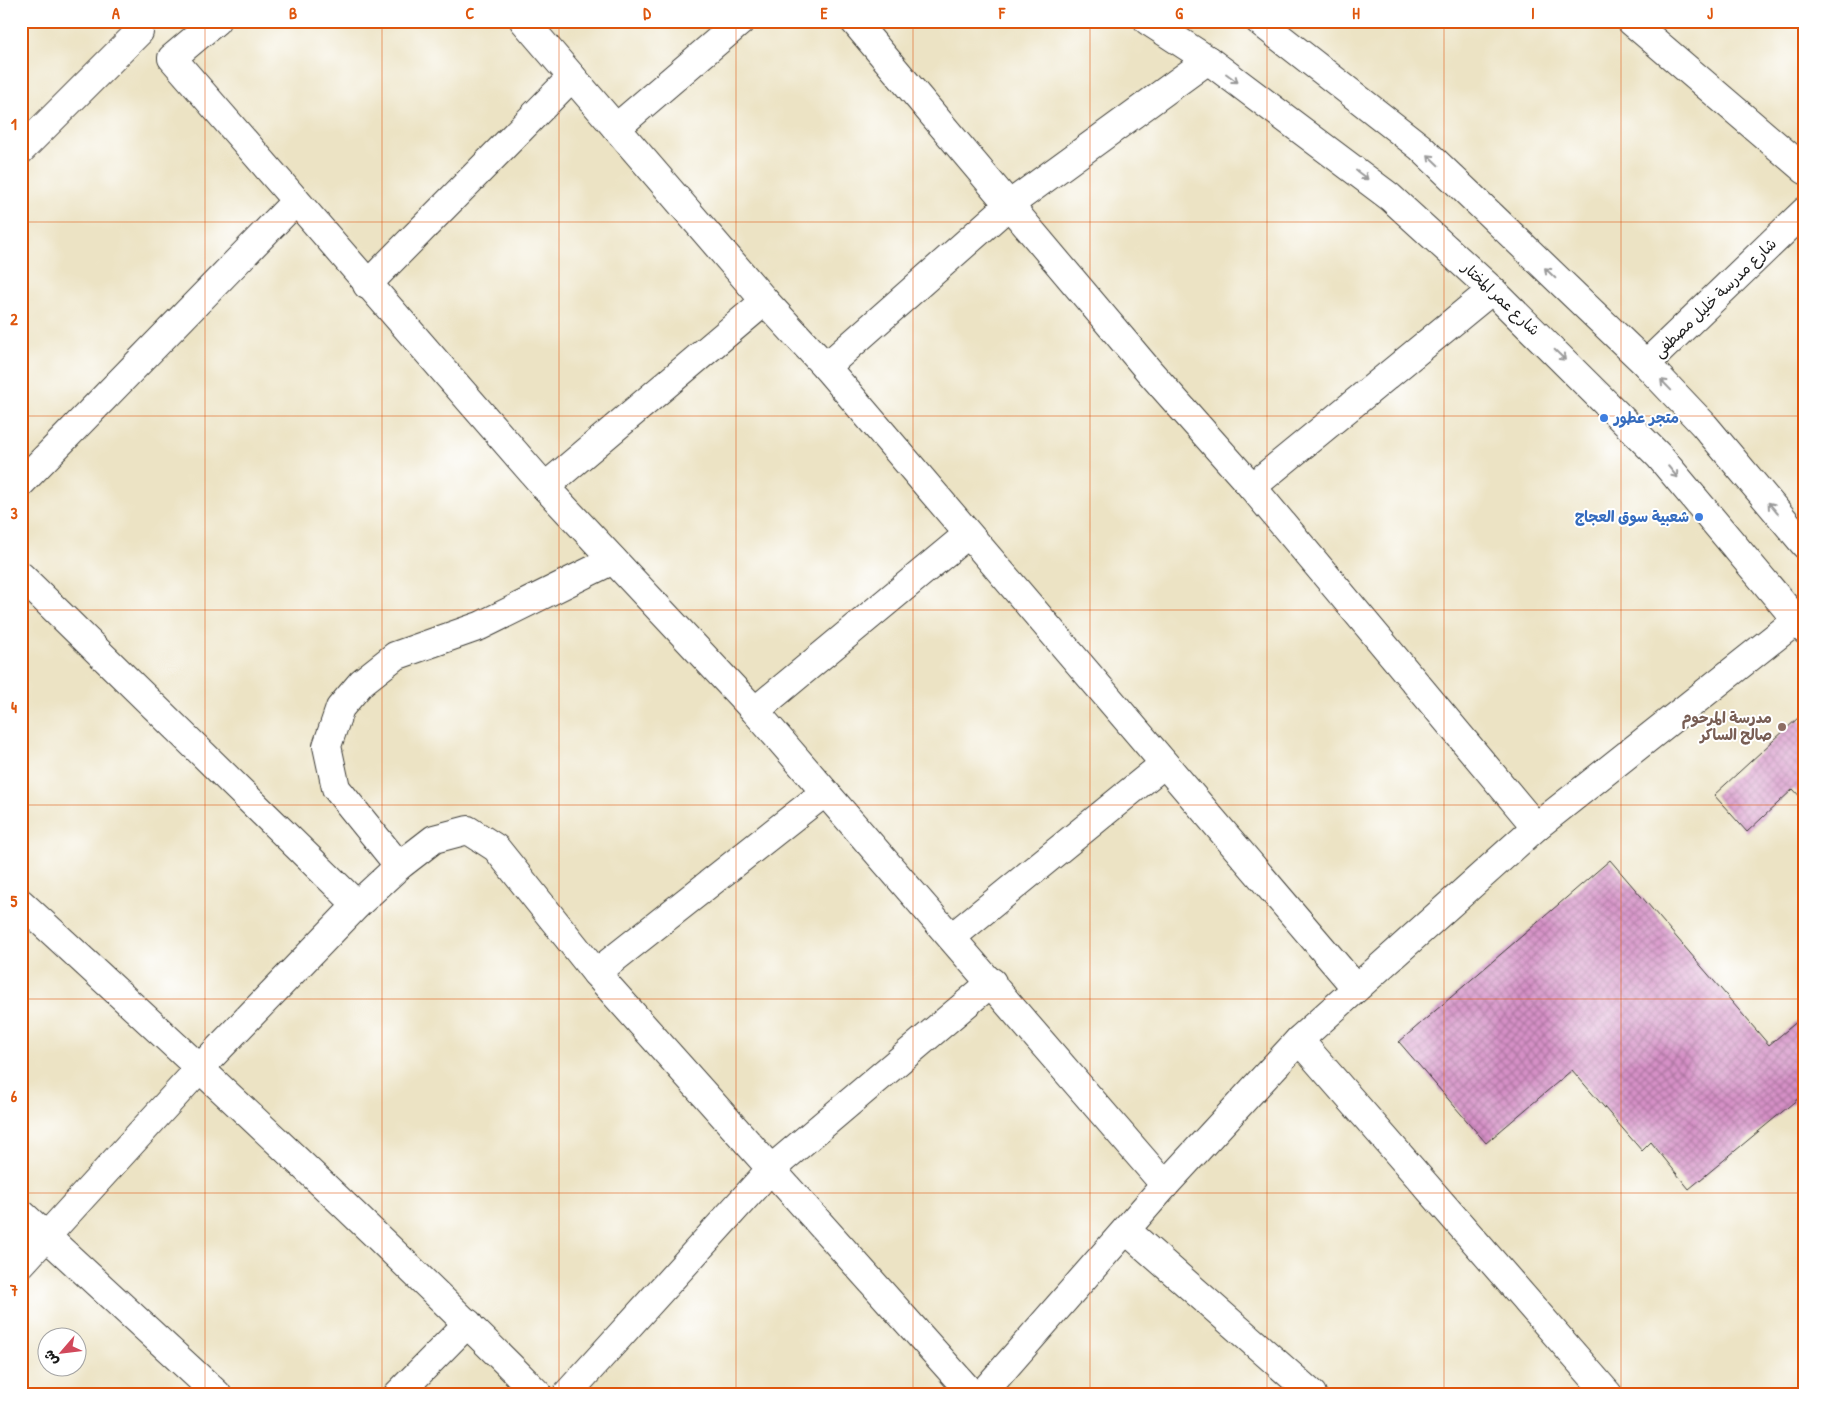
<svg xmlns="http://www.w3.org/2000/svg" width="1826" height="1415" viewBox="0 0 1826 1415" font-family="'Patrick Hand','Playpen Sans Arabic',sans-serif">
	<defs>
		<pattern id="building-cross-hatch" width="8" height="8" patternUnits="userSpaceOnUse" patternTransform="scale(1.25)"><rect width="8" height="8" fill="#d590c6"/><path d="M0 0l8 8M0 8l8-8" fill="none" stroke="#ac75a0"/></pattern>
	</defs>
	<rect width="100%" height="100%" fill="#fff"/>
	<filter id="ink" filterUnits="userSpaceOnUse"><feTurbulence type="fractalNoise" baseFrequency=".02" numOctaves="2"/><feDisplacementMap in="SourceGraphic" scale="10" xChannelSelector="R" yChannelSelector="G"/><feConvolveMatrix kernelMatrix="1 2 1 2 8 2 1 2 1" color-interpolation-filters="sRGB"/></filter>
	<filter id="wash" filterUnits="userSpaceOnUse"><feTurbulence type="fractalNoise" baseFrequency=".0096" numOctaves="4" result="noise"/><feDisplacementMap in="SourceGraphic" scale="20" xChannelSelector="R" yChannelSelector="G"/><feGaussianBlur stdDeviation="1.12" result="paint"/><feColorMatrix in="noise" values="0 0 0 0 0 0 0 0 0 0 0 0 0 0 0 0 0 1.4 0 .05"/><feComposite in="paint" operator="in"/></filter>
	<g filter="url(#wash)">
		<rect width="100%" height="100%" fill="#ece3c4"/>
		<g id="blocks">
			<g fill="url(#building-cross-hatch)">
				<path d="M1798,718l7,7v77l-12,-13 -46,43 -33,-37z"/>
				<path d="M1610,860l159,185 36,-30v78l-116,96 -38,-47 -9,9 -70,-81 -86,73 -87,-101z"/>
			</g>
		</g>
	</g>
	<g filter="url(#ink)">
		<use href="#blocks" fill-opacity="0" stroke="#3b3a35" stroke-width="1"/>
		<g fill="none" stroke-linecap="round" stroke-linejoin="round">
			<g stroke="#3b3a35" stroke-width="30">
				<g id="minor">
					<path d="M216,21l-44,37 373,429 210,224 410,474"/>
					<path d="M524,21l241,280 61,66 530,621"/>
					<path d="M854,21l295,350 103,116 284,340"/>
					<path d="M1148,21l60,39 182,137 102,93 167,166 146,174"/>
					<path d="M1259,21l161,126 226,217 58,61 101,120"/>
					<path d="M1631,21l174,149"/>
					<path d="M616,128l125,-107"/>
					<path d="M21,150l118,-118"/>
					<path d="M367,285l205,-208"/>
					<path d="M1646,364l159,-153"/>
					<path d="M826,367l183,-162 199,-145"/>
					<path d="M21,483l275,-282"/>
					<path d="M545,487l220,-186"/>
					<path d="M1252,487l240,-197"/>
					<path d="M21,576l336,329"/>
					<path d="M755,711l212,-176"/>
					<path d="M399,866l-63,-78 -9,-42 13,-38 22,-26 33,-26 85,-30 133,-66"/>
					<path d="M21,903c175,161 349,323 517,491"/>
					<path d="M952,937l212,-173"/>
					<path d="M596,973l228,-180"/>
					<path d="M1299,1040l309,354"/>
					<path d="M21,1213l196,181"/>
					<path d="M1126,1230l186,164"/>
					<path d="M21,1264l179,-196 157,-163 42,-39 35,-27 34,-9 28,18 100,125 376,421"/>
					<path d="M398,1394l70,-71"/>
					<path d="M567,1394l203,-224 222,-188"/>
					<path d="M982,1394l183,-209 134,-145 237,-213 261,-207"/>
				</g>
			</g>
			<use href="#minor" stroke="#fff" stroke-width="28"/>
		</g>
		<defs><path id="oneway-shaft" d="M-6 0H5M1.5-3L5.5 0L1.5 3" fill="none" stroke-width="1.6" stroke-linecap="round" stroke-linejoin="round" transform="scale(1.25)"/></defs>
		<g stroke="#999">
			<use href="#oneway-shaft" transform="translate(1232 78) rotate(37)"/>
			<use href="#oneway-shaft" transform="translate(1433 160) rotate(-136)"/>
			<use href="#oneway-shaft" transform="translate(1362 175) rotate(37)"/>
			<use href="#oneway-shaft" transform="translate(1550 273) rotate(-136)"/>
			<use href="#oneway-shaft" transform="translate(1560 355) rotate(44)"/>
			<use href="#oneway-shaft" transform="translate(1666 385) rotate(-134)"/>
			<use href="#oneway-shaft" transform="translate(1673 472) rotate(50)"/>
			<use href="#oneway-shaft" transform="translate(1773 508) rotate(-130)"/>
		</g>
	</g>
	<path fill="none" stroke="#de560d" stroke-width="1" stroke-opacity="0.55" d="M205,21v1373M382,21v1373M559,21v1373M736,21v1373M913,21v1373M1090,21v1373M1267,21v1373M1444,21v1373M1621,21v1373M21,222h1784M21,416h1784M21,610h1784M21,805h1784M21,999h1784M21,1193h1784"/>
	<g fill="#3f7fe0" stroke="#fff" stroke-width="2">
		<circle cx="1604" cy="418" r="5"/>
		<circle cx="1699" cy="517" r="5"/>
	</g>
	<circle fill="#8d6e63" stroke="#fff" stroke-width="2" cx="1782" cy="727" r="5"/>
	<g text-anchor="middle" stroke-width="4" stroke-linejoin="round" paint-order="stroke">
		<g font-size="15" fill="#1c1c1c" stroke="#fff">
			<text transform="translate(1715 298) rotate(-44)" y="5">شارع مدرسة خليل مصطفى</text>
			<text transform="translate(1501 299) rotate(43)" y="5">شارع عمر المختار</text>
		</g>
		<g font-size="15" font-weight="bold" fill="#366cbe" stroke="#fff" text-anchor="start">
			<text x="1614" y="423">متجر عطور</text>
			<text x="1689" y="522" text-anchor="end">شعبية سوق العجاج</text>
		</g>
		<g font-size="15" font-weight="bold" fill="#785e54" stroke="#fff" text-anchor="end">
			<text x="1772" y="723">مدرسة المرحوم<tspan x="1772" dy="17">صالح الساكر</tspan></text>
		</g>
	</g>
	<rect width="1826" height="1415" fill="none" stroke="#fff" stroke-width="55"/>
	<g transform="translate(62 1352) rotate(242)"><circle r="24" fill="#ffffff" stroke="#a4a4a4"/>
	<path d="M0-4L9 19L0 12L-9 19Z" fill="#d1495b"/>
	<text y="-8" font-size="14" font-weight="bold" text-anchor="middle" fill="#1c1c1c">ش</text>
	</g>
	<rect x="28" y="28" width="1770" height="1360" fill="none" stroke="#de560d" stroke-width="2"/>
	<g font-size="16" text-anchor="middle" font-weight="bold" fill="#de560d">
		<text x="116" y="19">A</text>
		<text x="293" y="19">B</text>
		<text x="470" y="19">C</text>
		<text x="647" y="19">D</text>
		<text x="824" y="19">E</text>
		<text x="1002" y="19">F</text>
		<text x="1179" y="19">G</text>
		<text x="1356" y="19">H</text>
		<text x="1533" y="19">I</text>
		<text x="1710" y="19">J</text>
		<text x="14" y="130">1</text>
		<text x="14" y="325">2</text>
		<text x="14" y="519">3</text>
		<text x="14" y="713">4</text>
		<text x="14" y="907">5</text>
		<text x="14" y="1102">6</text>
		<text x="14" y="1296">7</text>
	</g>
</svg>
